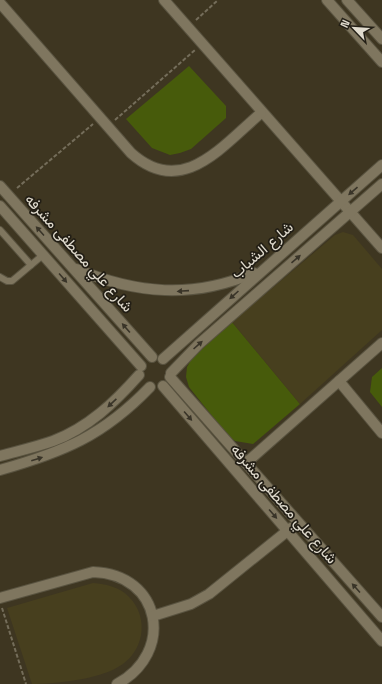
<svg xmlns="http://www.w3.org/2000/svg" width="382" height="684" viewBox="0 0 382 684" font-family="'Space Grotesk',Vazirmatn,sans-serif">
	<rect width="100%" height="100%" fill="#3e3621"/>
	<g fill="#475b0b">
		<path d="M189,66l37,40v12l-35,31 -11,4 -10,2 -18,-7 -26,-29z"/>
		<path d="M232,322l68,82 -47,40 -18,-3 -7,-5 -39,-49 -3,-10 1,-10 5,-9z"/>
		<path d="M382,368v39l-12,-15 2,-15z"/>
	</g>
	<g fill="#473f1e">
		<path d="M343,232l10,3 29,34v61l-82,74 -68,-82 103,-87z"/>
		<path d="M93,583c13,1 27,4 36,14 21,21 15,56 -11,70 -19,12 -63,17 -86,17l-25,-76z"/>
	</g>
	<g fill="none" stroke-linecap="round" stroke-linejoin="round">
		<g stroke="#595340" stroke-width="8">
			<g id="lane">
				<path d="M0,230l31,35"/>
				<path d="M0,277l7,4h5l31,-26"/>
			</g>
		</g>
		<g stroke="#595340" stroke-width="12">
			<g id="street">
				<path d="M164,0l218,248"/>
				<path d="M0,3l131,150c51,46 91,-7 130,-40"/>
				<path d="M0,186l152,171"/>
				<path d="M0,206l141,160"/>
				<path d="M76,269c61,25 116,30 178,4"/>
				<path d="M163,359l219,-194"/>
				<path d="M171,373l28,-29 183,-160"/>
				<path d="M170,377l212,240"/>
				<path d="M339,381l43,52"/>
				<path d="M163,386l219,255"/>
				<path d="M0,456c18,-5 36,-9 53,-15 35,-13 62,-39 86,-66"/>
				<path d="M246,463l136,-120"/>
				<path d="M0,470c63,-18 103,-34 150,-83"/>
				<path d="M0,598l93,-26c69,2 82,81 24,112"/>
				<path d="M153,616l38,-12 18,-10 82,-66"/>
			</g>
		</g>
		<g stroke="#595340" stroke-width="12">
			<g id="secondary">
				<path d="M327,0l55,62"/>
				<path d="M347,0l35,39"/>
			</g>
		</g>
		<g stroke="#746d5a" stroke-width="2" stroke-dasharray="4 2" stroke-linecap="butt">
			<path d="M196,20l22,-20"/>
			<path d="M115,120l80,-70"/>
			<path d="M17,188l76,-64"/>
			<path d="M2,608l24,76"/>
		</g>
		<use href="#lane" stroke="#7f765f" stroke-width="6"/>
		<use href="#street" stroke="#7f765f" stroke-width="10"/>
		<use href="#secondary" stroke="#7f765f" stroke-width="10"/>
	</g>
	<defs><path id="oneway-solid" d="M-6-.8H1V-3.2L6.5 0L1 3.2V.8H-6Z"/></defs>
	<g fill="#393428">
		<use href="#oneway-solid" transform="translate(353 191) rotate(139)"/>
		<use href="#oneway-solid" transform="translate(40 231) rotate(-132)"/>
		<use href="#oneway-solid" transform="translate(296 259) rotate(-41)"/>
		<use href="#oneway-solid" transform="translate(63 278) rotate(49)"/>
		<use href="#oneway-solid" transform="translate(183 291) rotate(176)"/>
		<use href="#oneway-solid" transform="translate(234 295) rotate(138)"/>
		<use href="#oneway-solid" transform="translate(126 328) rotate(-131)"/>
		<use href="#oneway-solid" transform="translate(198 345) rotate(-42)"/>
		<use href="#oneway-solid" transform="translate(112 403) rotate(137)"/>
		<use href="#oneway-solid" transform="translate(188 416) rotate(49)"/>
		<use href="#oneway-solid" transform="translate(37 459) rotate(-17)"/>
		<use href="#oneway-solid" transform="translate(273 514) rotate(49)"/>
		<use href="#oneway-solid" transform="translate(356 588) rotate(-132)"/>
	</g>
	<g text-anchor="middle" stroke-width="3.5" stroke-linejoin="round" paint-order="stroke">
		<g font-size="15" fill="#e0dbce" stroke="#221e15">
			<text transform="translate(262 250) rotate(-41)" y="5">شارع الشباب</text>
			<text transform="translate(79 253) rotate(48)" y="5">شارع علي مصطفى مشرفه</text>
			<text transform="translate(284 504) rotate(49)" y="5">شارع علي مصطفى مشرفه</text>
		</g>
	</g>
	<g transform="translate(354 28) rotate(295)" stroke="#221e15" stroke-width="3" paint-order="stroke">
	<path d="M0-3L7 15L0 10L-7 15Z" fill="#e0dbce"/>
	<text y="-6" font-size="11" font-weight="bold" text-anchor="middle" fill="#e0dbce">N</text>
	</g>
</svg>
